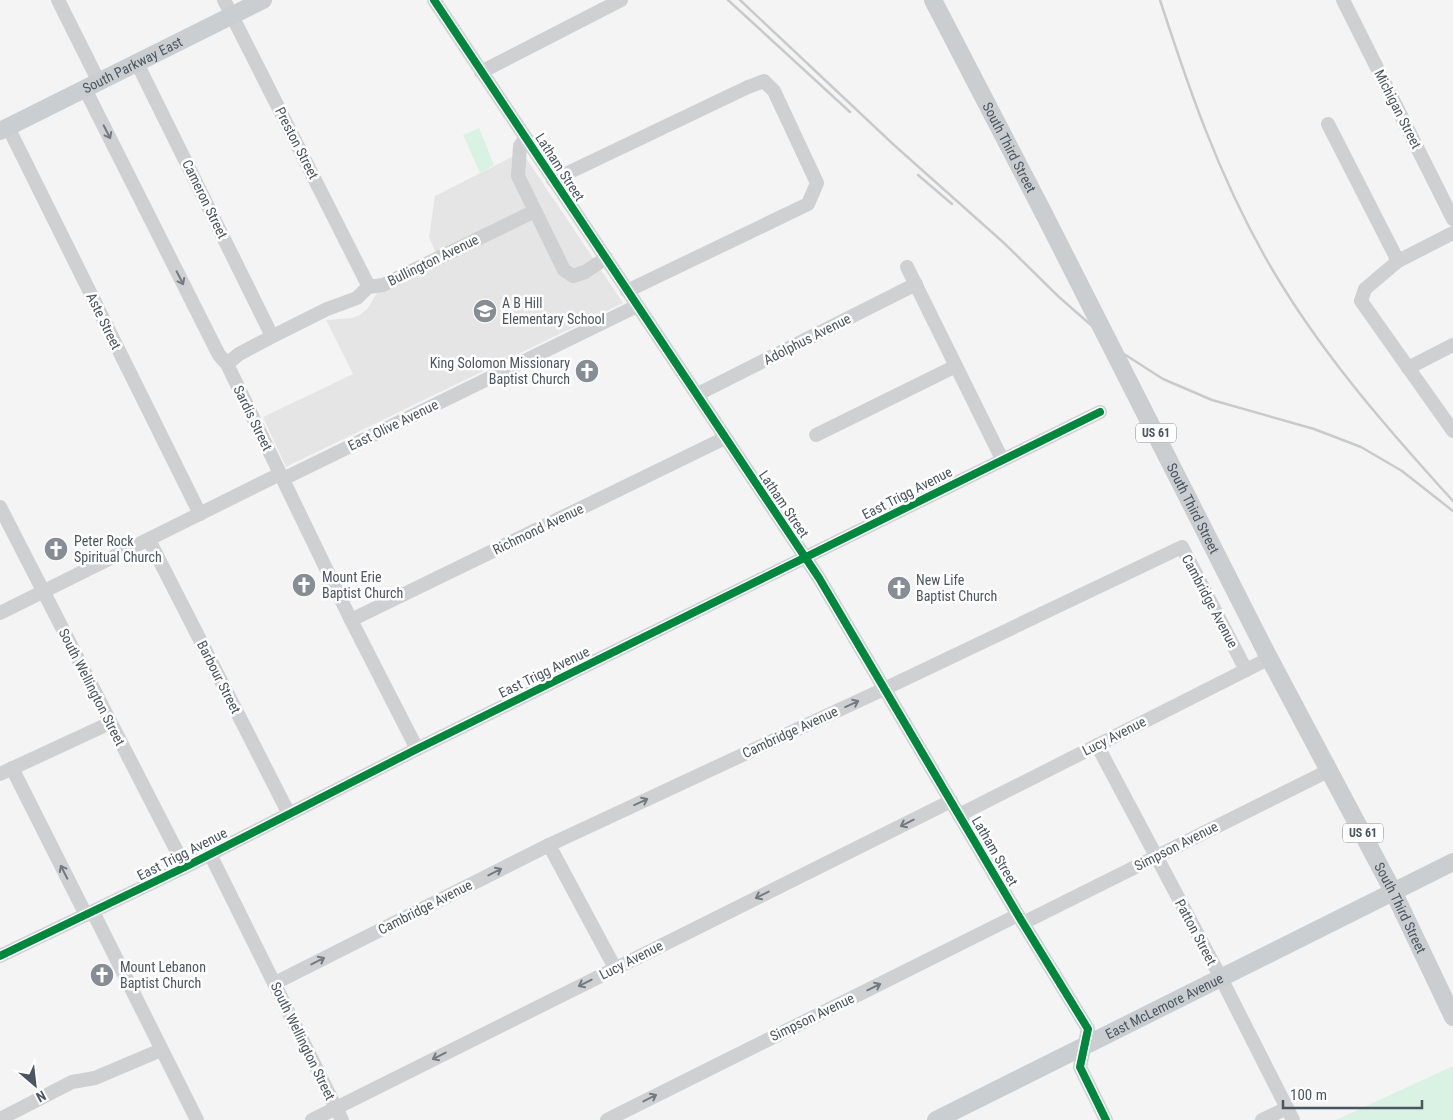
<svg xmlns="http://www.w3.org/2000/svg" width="1453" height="1120" viewBox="0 0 1453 1120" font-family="'Roboto Condensed',sans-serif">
	<rect width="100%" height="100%" fill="#f4f4f4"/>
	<path fill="#e6e5e6" d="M522,152l101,151 -337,164 -23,-50 90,-43 -27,-54 26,-2 8,-3 8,-7 10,-17 58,-38 -7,-16 6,-41z"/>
	<g fill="#d9f2e3">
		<path d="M479,128l15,37 -14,8 -17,-38z"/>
		<path d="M1453,1066v54h-117z"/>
	</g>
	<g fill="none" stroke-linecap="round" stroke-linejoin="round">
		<g stroke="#ced0d2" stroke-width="14">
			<path d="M58,0l41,82"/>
			<path d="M224,0l142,281 2,6"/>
			<path d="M434,0l385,578 199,337 70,114 -8,38 26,53"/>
			<path d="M1343,0l110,219"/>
			<path d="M137,63l135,273"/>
			<path d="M481,72l140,-72"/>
			<path d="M85,89l134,266 8,9 124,256 66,129"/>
			<path d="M1328,124l70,137"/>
			<path d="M8,127l192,387"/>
			<path d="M526,138l-6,8 -2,30 46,94 9,6 12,-4 21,-14"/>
			<path d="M553,180l195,-93 16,-6 10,10 43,92 -9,21 -181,87"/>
			<path d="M1453,233l-55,28 -33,28 -4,12 92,130"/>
			<path d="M907,267l95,192"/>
			<path d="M227,364l12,-10 34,-18 54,-27 30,-11 11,-11 15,-2 152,-74"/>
			<path d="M1408,368l45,-23"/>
			<path d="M698,394l218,-110"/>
			<path d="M816,435l140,-69"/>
			<path d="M283,479l354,-173"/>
			<path d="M0,507l185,360"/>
			<path d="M149,540l140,274"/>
			<path d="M0,613l280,-139"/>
			<path d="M351,620l374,-182"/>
			<path d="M1097,745l124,233 72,142"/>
			<path d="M12,768l74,147"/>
			<path d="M0,774l110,-51"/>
			<path d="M959,815l311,-157"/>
			<path d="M549,845l66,123"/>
			<path d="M210,854l132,266"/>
			<path d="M93,912l104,208"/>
			<path d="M1023,923l307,-153"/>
			<path d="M0,956l185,-89 232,-118 683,-337"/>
			<path d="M275,983l274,-138 335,-156 298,-142 64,123"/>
			<path d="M0,1119l72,-37 23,-4 66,-28"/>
			<path d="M312,1120l639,-319"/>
			<path d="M607,1120l411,-205"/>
			<path d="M1262,1120l25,-12"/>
		</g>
		<g stroke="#caced1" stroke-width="18">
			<path id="s1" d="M933,0l111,214"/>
			<path id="s2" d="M0,131l263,-131"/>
			<path id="s3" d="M1266,652l128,241 59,124"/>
			<path id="s4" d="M936,1120l517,-258"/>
		</g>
		<g stroke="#c9cacc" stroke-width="2.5">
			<path d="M728,0l122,112"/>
			<path d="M740,0l154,145 110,98 55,54 65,57 39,25 49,21 102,29 47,18 41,24 51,40"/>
			<path d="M1160,0c29,89 58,173 104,255 51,91 119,169 189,246"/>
			<path d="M918,175l34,29"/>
		</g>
		<path stroke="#caced1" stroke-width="18" id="s5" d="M1044,214l222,438"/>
		<g stroke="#fff" stroke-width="11">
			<g id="cycleway">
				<path d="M434,0l385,578 199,337 70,114 -8,38 26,53"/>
				<path d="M0,956l185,-89 232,-118 683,-337"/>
			</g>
		</g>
		<use href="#cycleway" stroke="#00873e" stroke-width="8"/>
	</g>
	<defs><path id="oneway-shaft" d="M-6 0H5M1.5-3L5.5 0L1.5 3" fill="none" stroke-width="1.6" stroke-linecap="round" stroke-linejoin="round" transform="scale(1.25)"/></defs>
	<g stroke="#727b83">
		<use href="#oneway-shaft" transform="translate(107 132) rotate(63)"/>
		<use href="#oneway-shaft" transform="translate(180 278) rotate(63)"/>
		<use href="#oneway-shaft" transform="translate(852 704) rotate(-25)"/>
		<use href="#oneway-shaft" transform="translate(641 802) rotate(-25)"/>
		<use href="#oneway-shaft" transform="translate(907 823) rotate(153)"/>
		<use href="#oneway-shaft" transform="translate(64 872) rotate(-117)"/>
		<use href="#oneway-shaft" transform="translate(495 872) rotate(-27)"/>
		<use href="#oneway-shaft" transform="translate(762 895) rotate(153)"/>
		<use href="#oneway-shaft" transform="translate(318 961) rotate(-27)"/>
		<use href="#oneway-shaft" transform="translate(585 983) rotate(153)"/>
		<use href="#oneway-shaft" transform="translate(874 987) rotate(-26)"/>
		<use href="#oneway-shaft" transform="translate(439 1056) rotate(153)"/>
		<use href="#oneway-shaft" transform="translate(650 1098) rotate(-27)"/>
	</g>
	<defs>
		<g id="school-disc" transform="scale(1.25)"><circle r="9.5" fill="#868d94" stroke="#fff"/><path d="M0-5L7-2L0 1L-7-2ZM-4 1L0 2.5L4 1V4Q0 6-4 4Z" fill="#fff"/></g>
		<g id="church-disc" transform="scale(1.25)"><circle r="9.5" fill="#868d94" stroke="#fff"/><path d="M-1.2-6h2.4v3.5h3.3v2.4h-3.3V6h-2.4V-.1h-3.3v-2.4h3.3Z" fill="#fff"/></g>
	</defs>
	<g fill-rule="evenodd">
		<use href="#school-disc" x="485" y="311"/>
		<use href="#church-disc" x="587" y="371"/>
		<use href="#church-disc" x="56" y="549"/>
		<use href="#church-disc" x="304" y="585"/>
		<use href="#church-disc" x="899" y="588"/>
		<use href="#church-disc" x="102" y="975"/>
	</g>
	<g text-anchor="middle" stroke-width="5" stroke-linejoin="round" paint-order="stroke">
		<g fill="#fff" stroke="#808990" stroke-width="1">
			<rect x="1136" y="423.5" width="40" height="19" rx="4"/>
			<rect x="1343" y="823.5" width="40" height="19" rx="4"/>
		</g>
		<g font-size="12" font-weight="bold" fill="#4a5661">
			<text x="1156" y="437">US 61</text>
			<text x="1363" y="837">US 61</text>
		</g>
		<g font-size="14" fill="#4a5661" stroke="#fff">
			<text dy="5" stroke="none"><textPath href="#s2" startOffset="148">South Parkway East</textPath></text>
			<text transform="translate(1398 109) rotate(63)" y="5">Michigan Street</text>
			<text transform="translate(297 143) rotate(63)" y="5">Preston Street</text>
			<text dy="5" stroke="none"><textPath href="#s1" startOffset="166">South Third Street</textPath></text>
			<text transform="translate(560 167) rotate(57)" y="5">Latham Street</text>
			<text transform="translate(205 199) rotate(64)" y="5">Cameron Street</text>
			<text transform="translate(433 260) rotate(-26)" y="5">Bullington Avenue</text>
			<text transform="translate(104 321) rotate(64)" y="5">Aste Street</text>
			<text transform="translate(807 339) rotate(-27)" y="5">Adolphus Avenue</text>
			<text transform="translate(253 418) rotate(64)" y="5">Sardis Street</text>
			<text transform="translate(393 425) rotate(-26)" y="5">East Olive Avenue</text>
			<text transform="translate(907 493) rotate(-27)" y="5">East Trigg Avenue</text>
			<text transform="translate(784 504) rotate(56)" y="5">Latham Street</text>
			<text dy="5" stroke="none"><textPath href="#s5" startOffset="330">South Third Street</textPath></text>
			<text transform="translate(538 529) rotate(-26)" y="5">Richmond Avenue</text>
			<text transform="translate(1210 601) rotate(62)" y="5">Cambridge Avenue</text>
			<text transform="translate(544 672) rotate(-26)" y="5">East Trigg Avenue</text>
			<text transform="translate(219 677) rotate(63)" y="5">Barbour Street</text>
			<text transform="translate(92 687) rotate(63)" y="5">South Wellington Street</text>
			<text transform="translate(790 732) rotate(-25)" y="5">Cambridge Avenue</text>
			<text transform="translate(1114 736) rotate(-27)" y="5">Lucy Avenue</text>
			<text transform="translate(1176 846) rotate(-27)" y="5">Simpson Avenue</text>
			<text transform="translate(995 851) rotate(60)" y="5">Latham Street</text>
			<text transform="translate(182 854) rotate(-27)" y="5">East Trigg Avenue</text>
			<text transform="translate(425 907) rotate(-27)" y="5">Cambridge Avenue</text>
			<text dy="5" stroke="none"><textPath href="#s3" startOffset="289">South Third Street</textPath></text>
			<text transform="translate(1196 932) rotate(62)" y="5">Patton Street</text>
			<text transform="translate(631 960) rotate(-27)" y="5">Lucy Avenue</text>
			<text dy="5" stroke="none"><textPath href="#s4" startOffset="255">East McLemore Avenue</textPath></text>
			<text transform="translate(812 1017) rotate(-26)" y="5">Simpson Avenue</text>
			<text transform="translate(303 1041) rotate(64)" y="5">South Wellington Street</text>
		</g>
		<g font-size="14" fill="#4a5661" stroke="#fff" text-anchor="start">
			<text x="502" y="308">A B Hill<tspan x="502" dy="16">Elementary School</tspan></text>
			<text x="570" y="368" text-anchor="end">King Solomon Missionary<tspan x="570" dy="16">Baptist Church</tspan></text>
			<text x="74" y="546">Peter Rock<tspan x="74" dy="16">Spiritual Church</tspan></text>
			<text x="322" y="582">Mount Erie<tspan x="322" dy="16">Baptist Church</tspan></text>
			<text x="916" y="585">New Life<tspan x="916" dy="16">Baptist Church</tspan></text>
			<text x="120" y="972">Mount Lebanon<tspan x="120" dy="16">Baptist Church</tspan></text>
		</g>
	</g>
	<g transform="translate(35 1085) rotate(152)" stroke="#ffffff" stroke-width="4" paint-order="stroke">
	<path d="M0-4L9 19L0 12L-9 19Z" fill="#4a5661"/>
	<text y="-8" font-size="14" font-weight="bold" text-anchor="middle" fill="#4a5661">N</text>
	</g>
	<path d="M1283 1100v8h139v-8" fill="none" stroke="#4a5661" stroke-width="2.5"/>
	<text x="1290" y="1100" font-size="15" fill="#4a5661" stroke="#ffffff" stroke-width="4" paint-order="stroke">100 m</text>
</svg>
